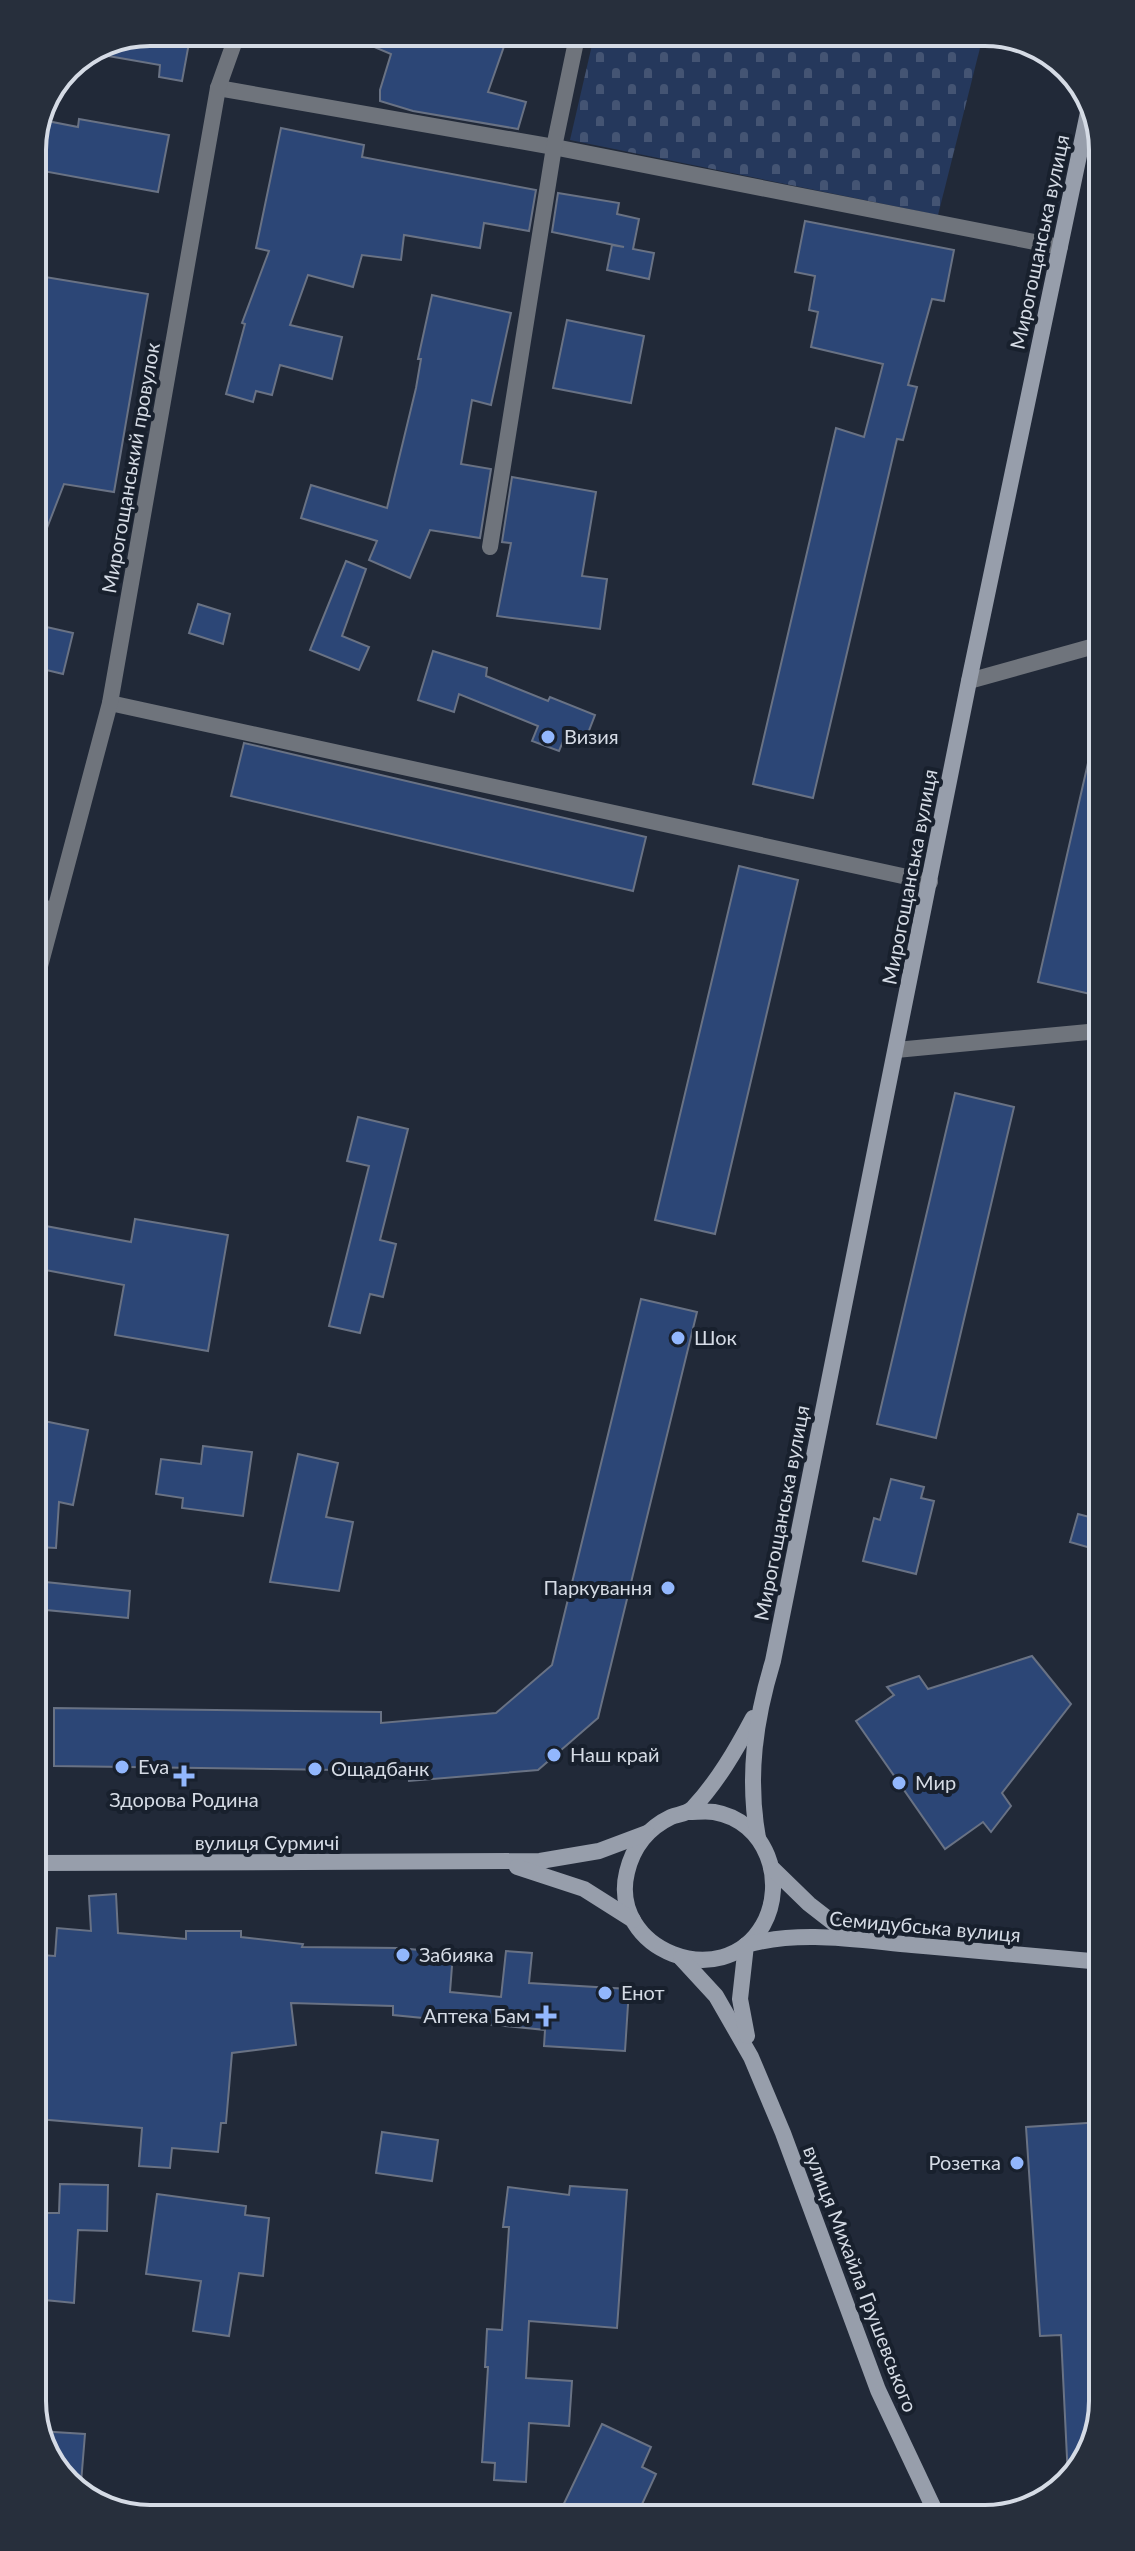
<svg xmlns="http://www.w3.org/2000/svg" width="1135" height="2551" viewBox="0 0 1135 2551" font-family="Lato,sans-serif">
	<defs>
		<pattern id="cemetery-stones" width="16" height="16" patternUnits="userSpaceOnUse" patternTransform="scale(2)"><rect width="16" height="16" fill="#25385c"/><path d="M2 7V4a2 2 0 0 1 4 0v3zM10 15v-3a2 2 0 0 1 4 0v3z" fill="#445473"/></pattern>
	</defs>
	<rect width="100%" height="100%" fill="#212938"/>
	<path fill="url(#cemetery-stones)" d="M595,32h389l-46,183 -368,-75z"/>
	<g fill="#2c4676" stroke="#697284" stroke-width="2">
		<path d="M150,32h41l-9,49 -23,-4 1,-12 -63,-11z"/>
		<path d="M339,32h170l-21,60 38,10 -8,27 -105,-18 -33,-10v-11l11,-36z"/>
		<path d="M79,119l90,16 -11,57 -126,-23v-26l10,-23 36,7z"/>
		<path d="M281,128l83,17 -2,12 174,33 -7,41 -45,-8 -4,25 -76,-13 -3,25 -39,-5 -9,32 -45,-12 -18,50 52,12 -10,42 -52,-14 -8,30 -16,-4 -3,11 -27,-8 19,-70 -3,-1 27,-72 -13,-3z"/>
		<path d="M558,193l61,10 -2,11 22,5 -6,30 21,4 -5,26 -42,-9 5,-25 12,2 -72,-15z"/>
		<path d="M805,221l149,29 -10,51 -12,-2 -24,86 9,2 -14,53 -6,-1 -84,359 -60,-14 83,-356 28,9 19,-73 -72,-17 7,-35 -9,-2 6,-34 -20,-4z"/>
		<path d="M33,275l115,19 -34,198 -50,-8 -29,75z"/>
		<path d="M432,295l79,18 -20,92 -19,-5 -11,64 30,5 -11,69 -50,-8 -20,48 -41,-18 8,-19 -76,-23 10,-33 76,23 29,-120 5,-29h-3z"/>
		<path d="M567,320l77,16 -13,67 -78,-15z"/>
		<path d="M512,477l84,15 -14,84 25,3 -7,50 -103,-13 14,-73 -9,-1z"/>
		<path d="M346,561l20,8 -24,67 27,11 -10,23 -49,-20z"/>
		<path d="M198,604l32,10 -7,30 -34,-11z"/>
		<path d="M42,626l31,7 -10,41 -29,-7z"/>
		<path d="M433,651l54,17 -1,8 62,25 2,-4 45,18 -12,31 -19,-7 -5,12 -27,-10 6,-15 -79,-32 -5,18 -36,-12z"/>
		<path d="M244,743l402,94 -13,54 -402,-95z"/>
		<path d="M1088,763l10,1 1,232 -61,-14z"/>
		<path d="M739,866l59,14 -83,354 -60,-14z"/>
		<path d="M955,1093l59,14 -78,331 -59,-14z"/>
		<path d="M358,1117l50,12 -28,111 16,4 -13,53 -13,-3 -10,39 -31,-7 40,-160 -22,-5z"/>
		<path d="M135,1219l93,16 -20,116 -93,-16 9,-50 -89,-17v-44l96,18z"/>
		<path d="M641,1299l56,13 -99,406 -60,52 -129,11 -1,-10 -354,-5v-58l327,4v11l115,-10 56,-48z"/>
		<path d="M39,1420l49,10 -15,75 -14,-3 -3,46 -20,-1v-109z"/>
		<path d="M203,1446l49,6 -9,64 -61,-8 1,-10 -27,-4 5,-35 40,5z"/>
		<path d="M298,1454l40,9 -12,54 27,5 -14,69 -69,-9z"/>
		<path d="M891,1479l33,8 -3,11 13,3 -18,73 -53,-13 11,-43 6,2z"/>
		<path d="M1078,1514l23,6v31l-31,-9z"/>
		<path d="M36,1581l94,10 -2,27 -92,-9z"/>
		<path d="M1032,1656l39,48 -69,89 9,13 -20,26 -8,-10 -38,27 -89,-128 38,-26 -7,-8 32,-11 9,13z"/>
		<path d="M116,1894l2,39 68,6v-8h55v6l62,7 -1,3 96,1 55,5 -3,39 51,5 5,-46 26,2 -3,30 100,6 -4,62 -81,-5 1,-16 -152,-15v-9l-102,-3 5,42 -64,8 -6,70h-5l-3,29 -46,-4 -2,20 -31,-2 3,-38 -104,-9 -1,-157 4,1v-8l14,1 2,-28 34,3 -2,-35z"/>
		<path d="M1102,2122v61l-11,1 9,148h3v69l-20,66 -15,11 -7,-143 -21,1 -14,-209z"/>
		<path d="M382,2132l56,8 -6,41 -56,-8z"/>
		<path d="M60,2184l48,1 -1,46 -29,-1 -4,73 -29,-3 2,-87h12z"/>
		<path d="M570,2186l57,4 -10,138 -88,-7 -3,57 46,3 -3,45 -40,-3 -3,59 -32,-2 1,-17 -13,-1 6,-95h-3l2,-38 15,1 7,-103h-6l5,-40 61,8z"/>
		<path d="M157,2194l89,12 -1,9 24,3 -6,58 -24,-3 -10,63 -36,-5 8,-50 -55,-7z"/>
		<path d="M602,2424l49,23 -9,20 14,7 -19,41 -79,1z"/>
		<path d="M38,2431l47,3 -5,61 -42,-56z"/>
	</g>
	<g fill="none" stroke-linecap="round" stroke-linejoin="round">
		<g stroke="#6f747c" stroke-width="16">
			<path d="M218,88l336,59 506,100"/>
			<path d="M490,547l64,-400 24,-115"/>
			<path d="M969,681l129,-36"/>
			<path d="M110,703l820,179"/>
			<path d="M34,905l19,5"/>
			<path d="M35,985l75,-282 108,-615 20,-56"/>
			<path d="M896,1050l203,-19"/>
		</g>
		<g stroke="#979eab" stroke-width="16">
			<path d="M689,1812c8,0 17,-1 25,0 53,9 73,70 49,113 -40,70 -155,25 -136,-53 6,-25 21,-44 44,-55 8,-3 16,-3 22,-9 25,-27 43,-58 60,-90"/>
			<path d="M758,1838c-11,-61 -3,-118 15,-177l196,-980 121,-578"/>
			<path d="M37,1863l503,-2 59,-10 48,-18"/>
			<path d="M517,1867l67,22 49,31"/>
			<path d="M773,1869l36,35 45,35"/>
			<path d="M681,1958l35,38 35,61 32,76 95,257 58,123"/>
			<path d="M747,2036l-7,-37 6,-54c54,-15 111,-5 166,0 63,6 126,11 190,17"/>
		</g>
	</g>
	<g fill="#92b7fd" stroke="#18202d" stroke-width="3">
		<circle cx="548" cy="737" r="8"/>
		<circle cx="678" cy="1338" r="8"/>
		<circle cx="668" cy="1588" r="8"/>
		<circle cx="554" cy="1755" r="8"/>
		<circle cx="122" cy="1767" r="8"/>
		<circle cx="315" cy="1769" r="8"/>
		<path d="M180 1764h8v8h8v8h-8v8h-8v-8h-8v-8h8z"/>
		<circle cx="899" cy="1783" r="8"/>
		<circle cx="403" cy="1955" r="8"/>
		<circle cx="605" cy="1993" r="8"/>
		<path d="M542 2004h8v8h8v8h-8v8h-8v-8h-8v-8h8z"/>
		<circle cx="1017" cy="2163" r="8"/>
	</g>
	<g text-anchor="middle" stroke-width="8" stroke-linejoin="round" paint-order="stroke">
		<g font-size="20" fill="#d5dbe5" stroke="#18202d">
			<text transform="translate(1040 242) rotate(-78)" y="7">Мирогощанська вулиця</text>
			<text transform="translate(131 468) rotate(-80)" y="7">Мирогощанський провулок</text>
			<text transform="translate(910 877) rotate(-79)" y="7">Мирогощанська вулиця</text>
			<text transform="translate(782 1513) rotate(-79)" y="7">Мирогощанська вулиця</text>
			<text x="267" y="1850">вулиця Сурмичі</text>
			<text transform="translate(925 1927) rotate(5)" y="7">Семидубська вулиця</text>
			<text transform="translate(860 2279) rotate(69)" y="7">вулиця Михайла Грушевського</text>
		</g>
		<g font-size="20" fill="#d5dbe5" stroke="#18202d" text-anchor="start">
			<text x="564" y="744">Визия</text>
			<text x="694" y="1345">Шок</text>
			<text x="652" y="1595" text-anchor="end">Паркування</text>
			<text x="570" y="1762">Наш край</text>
			<text x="138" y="1774">Eva</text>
			<text x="331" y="1776">Ощадбанк</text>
			<text x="915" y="1790">Мир</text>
			<text x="184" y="1807" text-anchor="middle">Здорова Родина</text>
			<text x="419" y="1962">Забияка</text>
			<text x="621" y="2000">Енот</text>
			<text x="530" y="2023" text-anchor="end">Аптека Бам</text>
			<text x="1001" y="2170" text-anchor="end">Розетка</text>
		</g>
	</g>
	<path d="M0 0H1135V2551H0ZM150 46H985A104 104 0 0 1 1089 150V2401A104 104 0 0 1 985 2505H150A104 104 0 0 1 46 2401V150A104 104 0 0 1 150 46Z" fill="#272f3c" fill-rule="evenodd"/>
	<path fill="none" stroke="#d5dbe5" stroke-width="4" d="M150 46H985A104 104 0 0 1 1089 150V2401A104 104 0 0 1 985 2505H150A104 104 0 0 1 46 2401V150A104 104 0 0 1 150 46Z"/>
</svg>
